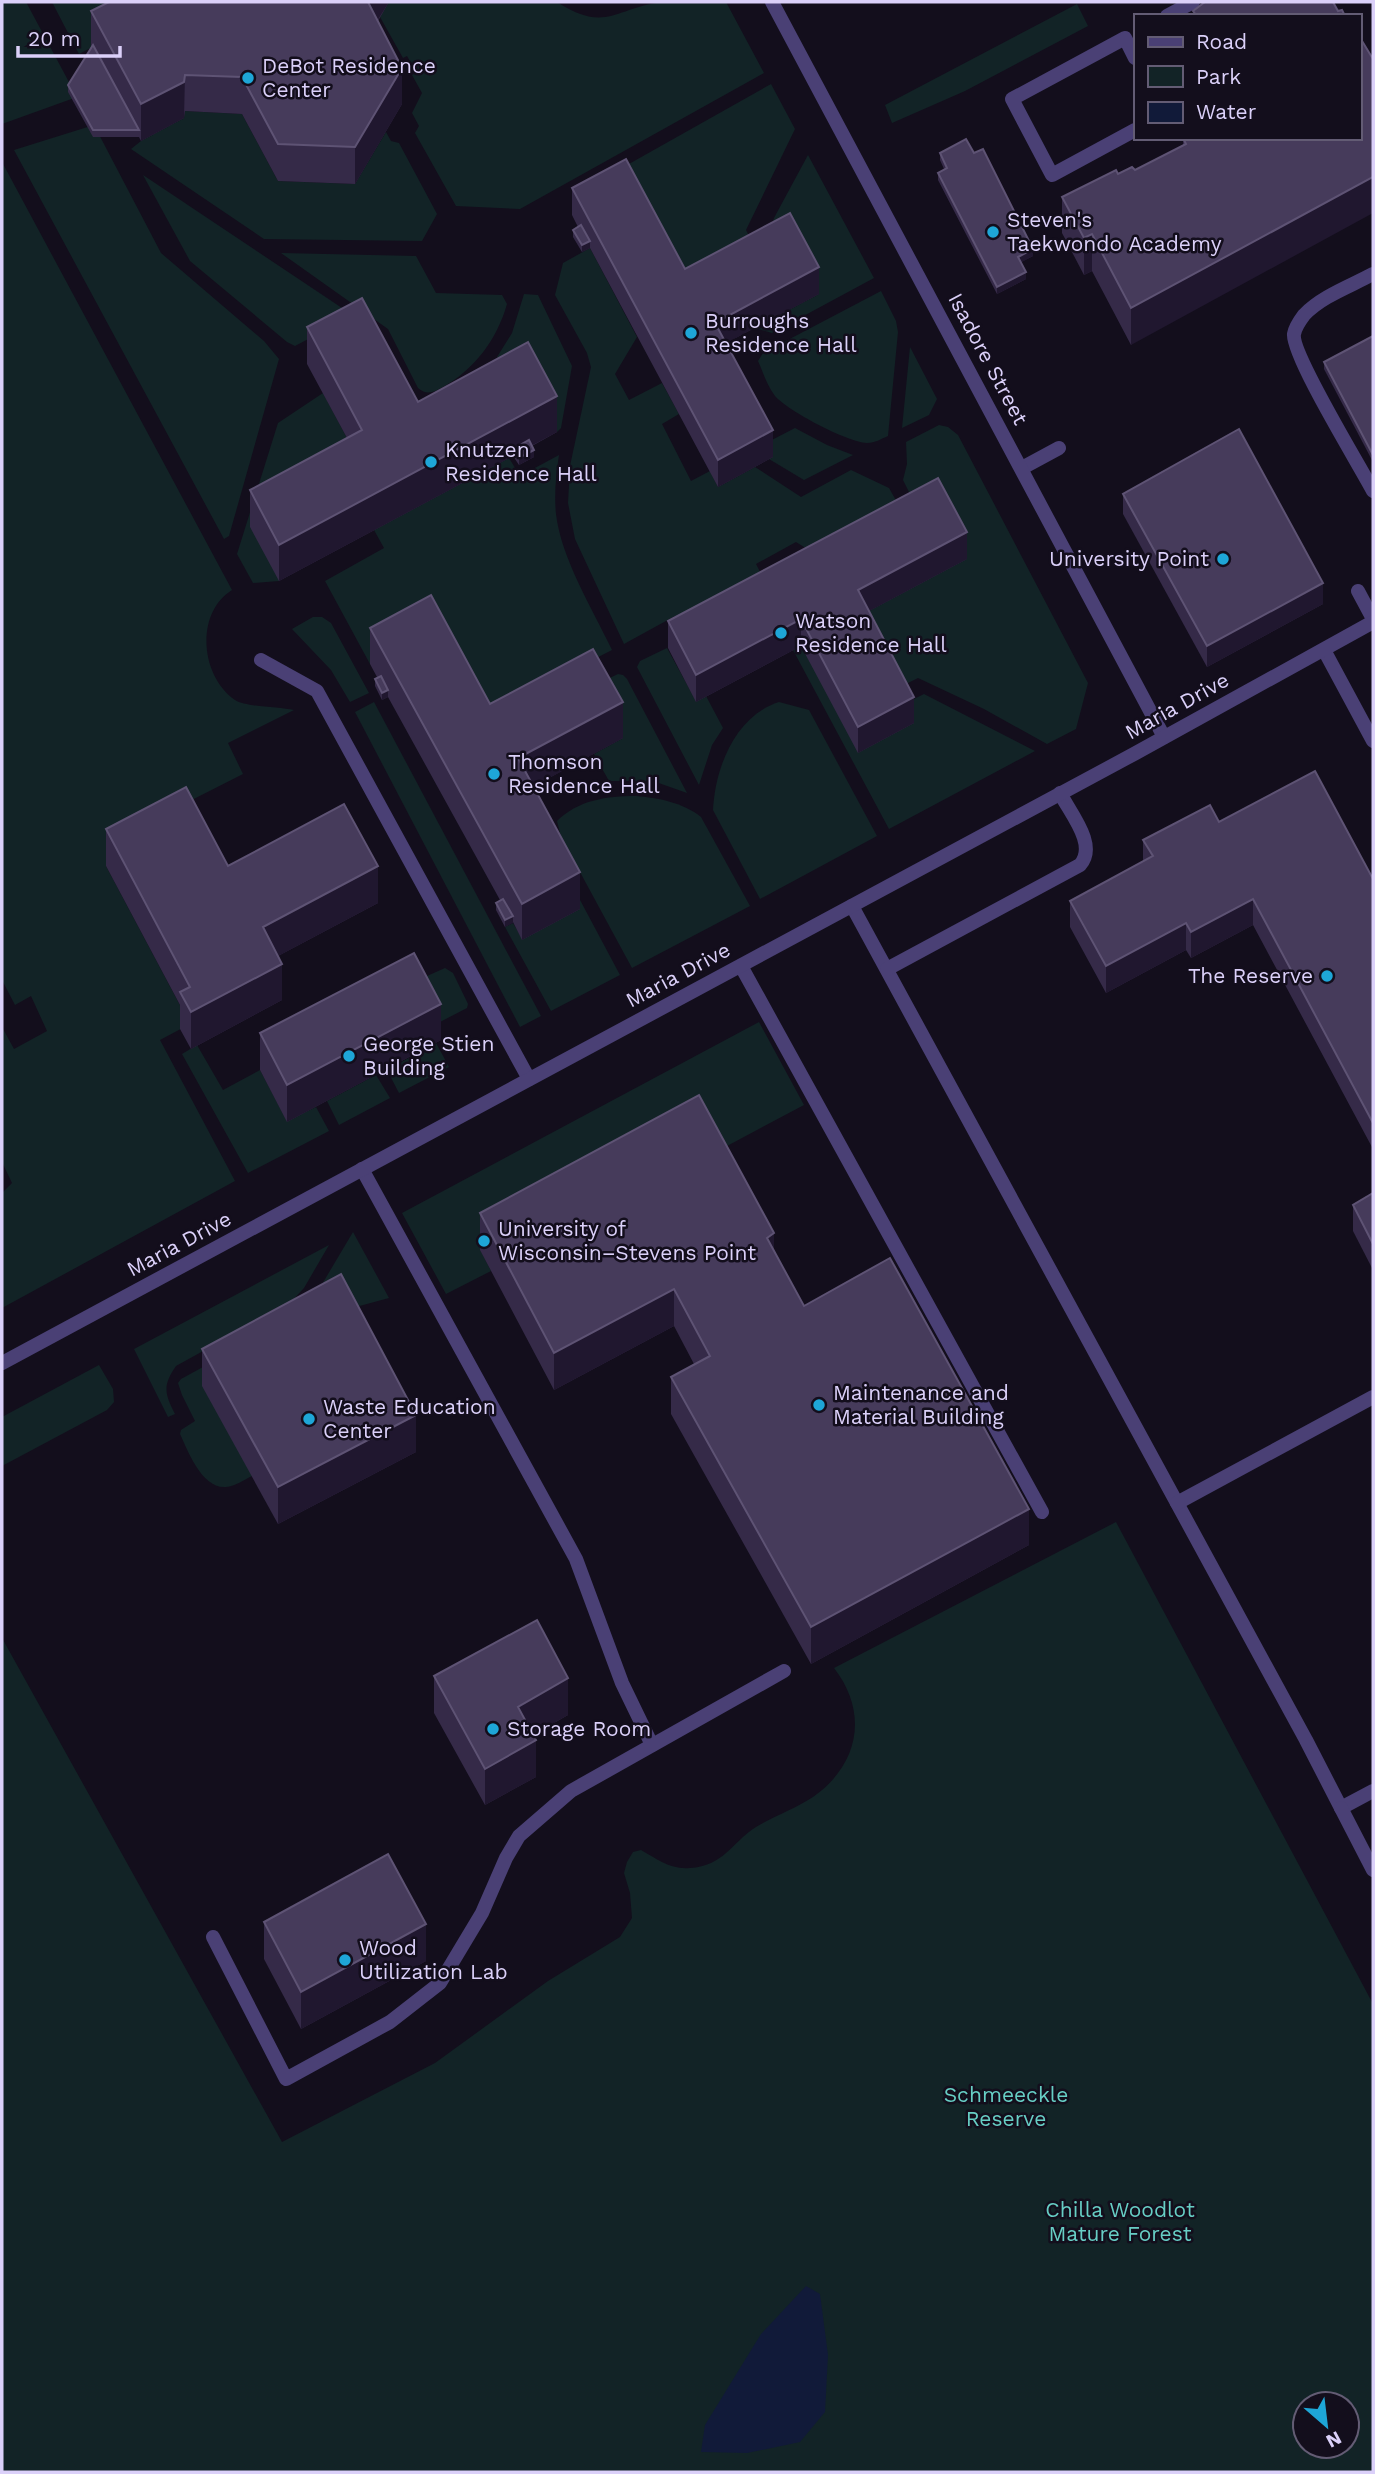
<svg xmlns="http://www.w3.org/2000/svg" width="1375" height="2474" viewBox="0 0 1375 2474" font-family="'Work Sans',sans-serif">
	<rect width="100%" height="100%" fill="#130e1c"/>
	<g fill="#122326" fill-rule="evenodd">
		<path d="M2,2h24l51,95 -75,27z"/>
		<path d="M52,2h103l-24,25 -52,27z"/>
		<path d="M389,2h168c48,31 57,7 104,0 20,-2 44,0 65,0l38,71 -244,136 -64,-3 -41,-73 4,-7 -7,-13 10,-20 -10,-18 4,-3 -9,-16 -4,2 -23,-41z"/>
		<path d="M1077,4l11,22 -123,65 -73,32 -7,-18z"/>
		<path d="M771,84l24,45 -49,101 4,8 -65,58 -81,-118z"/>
		<path d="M185,111l57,3 36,67 77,3 31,-52 5,9 8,2 38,71 -15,27 -158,-2 -133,-90 10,-8 43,-23z"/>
		<path d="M94,125l67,128 103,88 15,18 -50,177 -5,3 -210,-389z"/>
		<path d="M808,155l66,123 -102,55 -17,-5 64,-34 -52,-51 7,-25z"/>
		<path d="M2,162l230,428c-37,23 -32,86 3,110 11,7 44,7 59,10l-66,33 15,31 -65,33 -72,59 84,158 -30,16 75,141 -233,127v-115l10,-10 -10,-21v-135l12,22 33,-18 -16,-35 -16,9 -13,-25z"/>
		<path d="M143,175l205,137 2,5 -55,29 -8,-4 -97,-81z"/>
		<path d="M590,248l47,89 -22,37 14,26 33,-17 17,31 -17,10 29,57 19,-10 8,16 37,-20 46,30 50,-27 38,18 9,16 -70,58 -32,-20 -40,22 15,29 -93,27 -3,-4 -51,28 -49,-105 -7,-36 2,-37 21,-99 -4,-14 -32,-58 8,-32z"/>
		<path d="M281,253l135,3 20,37 66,2 5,9c-10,35 -32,65 -64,83 -9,5 -16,9 -25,1l-30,-59z"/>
		<path d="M881,291l15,30 2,11 -10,104c-7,3 -13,7 -21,7 -20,-1 -79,-32 -92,-47 -8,-10 -12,-24 -17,-35l5,-8z"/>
		<path d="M524,294l14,1 34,71 -11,62 -4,4 -43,-45 -17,-30 15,-24z"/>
		<path d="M910,347l27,52 -8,16 -27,13z"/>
		<path d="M323,393l39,73 -83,115 -26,2 -16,-29 41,-131z"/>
		<path d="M939,425l9,2 10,8 130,248 -12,46 -29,15 -63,-35 -66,-31 -22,11 -38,-72 62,-103 -17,-34 4,-16 -1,-22z"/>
		<path d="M795,428l32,17 26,10 -49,25 -35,-21 -3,-16z"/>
		<path d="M559,455c-3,20 -5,39 -3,59 5,44 37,96 56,136l-53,27 -63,39 -65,-84 -61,32 -45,-83 59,-33 -10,-18 135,-72 11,18z"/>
		<path d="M313,617h9l9,6 38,70 -19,9 -19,-32 -39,-41z"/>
		<path d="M801,646l103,58 20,-10 111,57 -146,78 -96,-179z"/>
		<path d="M667,648l29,53 10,-5 17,32 -11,17 -13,40 -62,-118 3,-6z"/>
		<path d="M618,674l5,1 4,4 60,114 -34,-12h-44l-15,-27 29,-16 -30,-52z"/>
		<path d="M374,702l167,314 -21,11 -165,-315z"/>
		<path d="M779,702l30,8 68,126 -117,63 -47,-89c2,-42 22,-94 66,-108z"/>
		<path d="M523,793l97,182 -69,36 -46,-84 8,-4 10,17z"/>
		<path d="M636,796c22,2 46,6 65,21l49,89 -118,62 -71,-131 -4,-16c21,-21 50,-25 79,-25z"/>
		<path d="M445,968l8,5 15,31 -1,4 -27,14 -22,-42z"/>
		<path d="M759,1022l45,83 -92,49 -232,95 11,22 -45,23 -44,-81z"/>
		<path d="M436,1043l13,24 -50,26 -12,-23z"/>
		<path d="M197,1045l26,45 37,-20 27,51 29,-14 13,24 -81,42 -66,-119z"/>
		<path d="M376,1075l14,23 -51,27 -12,-24z"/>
		<path d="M353,1232l36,66 -48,13 -23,-20z"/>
		<path d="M329,1245l-25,43 -14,15 -114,63c-14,20 -11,28 -1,48l-7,3 -34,-68z"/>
		<path d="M214,1361l38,115c-8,4 -17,10 -26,11 -24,2 -38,-36 -46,-53l1,-4 14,-9 -13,-26 -4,-12 3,-4z"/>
		<path d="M99,1365l14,24 1,13 -7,8 -105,56v-49z"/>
		<path d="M1116,1522l257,482v468h-1371v-834l280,504 153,-79 113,-82 72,-44 12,-19 -2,-25 -6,-20 3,-11 6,-10 8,-2c16,9 30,20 49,18 34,-2 41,-25 66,-41 18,-11 39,-18 57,-30 46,-32 56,-84 21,-129zM1305,2404h42v42h-42z"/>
	</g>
	<path fill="#111a39" d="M806,2286l14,8 8,61 -3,57 -25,30 -53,11 -46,-1 4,-27 56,-91z"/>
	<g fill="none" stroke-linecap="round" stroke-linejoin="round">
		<g stroke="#4a4075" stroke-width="14">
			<path d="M1167,16l26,-14"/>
			<path d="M1135,58l-10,-20 -113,61 40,76 83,-45"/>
			<path d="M1373,274c-22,12 -51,22 -69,41 -3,4 -9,13 -10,19 -3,20 66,132 79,157"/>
			<path d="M1022,468l37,-20"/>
			<path d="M1358,591l15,28"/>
			<path d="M1324,650l49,91"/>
			<path d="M261,660l56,31 212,388"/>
			<path d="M852,906l454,834 35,68 32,-17"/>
			<path d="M741,966l301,546"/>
			<path d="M887,969l193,-104c18,-20 -10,-52 -20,-72"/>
			<path d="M362,1169l214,390 46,124 30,62"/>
			<path d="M1177,1503l196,-106"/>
			<path d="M1341,1808l32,62"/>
			<path d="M213,1937l73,142 104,-57 50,-39 42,-70 24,-55 13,-22 52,-45 213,-120"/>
		</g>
		<path stroke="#4a4075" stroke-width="14" d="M772,2l392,735"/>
		<path stroke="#4a4075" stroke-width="14" d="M2,1363l1132,-609 239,-132"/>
	</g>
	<g fill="#352a48">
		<path d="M389,2l-11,19 24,83 -47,80 -77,-3 -36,-67 -57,-3 -1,7 -43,23 -2,-4h-46l-25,-45v-7l23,-37v-37z"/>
		<path d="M1183,138h176l-228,207 -39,-74 -8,4 -22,-42v-36l56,-23 17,-4 48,-25z"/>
		<path d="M940,153h34l59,103 -12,6 5,17 -29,15 -59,-114v-7l6,-4 -4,-9z"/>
		<path d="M572,188l113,81 134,25 -93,49 47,114 -55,30 -128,-239 -8,4 -9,-15v-7l5,-3 -6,-12z"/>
		<path d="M307,327l111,75 139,30 -25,14 2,11 -15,8 -6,-9 -234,125 -29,-54v-37l97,-52 -40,-74z"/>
		<path d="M1373,336v126l-49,-93v-7z"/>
		<path d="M1123,494l200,110 -116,63 -84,-153z"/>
		<path d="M967,559l-98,52 45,112 -56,30 -57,-107 -105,56 -28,-54v-27z"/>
		<path d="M370,628l120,76 133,34 -89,48 46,123 -58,31 -9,-18 -8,5 -9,-17v-7l4,-3 -112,-203 -6,3 -7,-14v-7l2,-2 -7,-13z"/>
		<path d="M1219,822l154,57v270l-120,-224 -62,33 -5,-8 -80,43 -36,-66v-26l73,-40v-21z"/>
		<path d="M106,829l122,37 150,37 -100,53 4,44 -91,49 -11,-20v-24l-74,-139z"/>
		<path d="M260,1033l181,7 -154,82 -27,-52z"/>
		<path d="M1373,1193v77l-20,-39v-26z"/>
		<path d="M480,1213l294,37 30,56 225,239 -218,119 -140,-250v-37l23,-13 -20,-38 -120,64 -74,-140z"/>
		<path d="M202,1349l214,103 -138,72 -76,-138z"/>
		<path d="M434,1676l134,39 -35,20 3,42 -51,28 -51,-92z"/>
		<path d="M264,1922l162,39 -125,68 -37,-70z"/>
	</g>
	<g fill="#20172f">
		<path d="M367,2h22l-22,35z"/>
		<path d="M402,68v36l-47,80v-37z"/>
		<path d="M185,75l-1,43 -43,23v-37z"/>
		<path d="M1373,177v36l-242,132v-37z"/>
		<path d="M1092,234v37l-8,4v-37z"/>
		<path d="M590,241v7l-8,4v-7z"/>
		<path d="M1033,249v7l-15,8v-7z"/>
		<path d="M819,267v27l-104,55v-26z"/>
		<path d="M1026,272v7l-29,15v-7z"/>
		<path d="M557,396v36l-41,22 -3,-5v7l-234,125v-36z"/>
		<path d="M773,430v27l-55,30v-27z"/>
		<path d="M534,450v7l-15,8v-7z"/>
		<path d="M967,532v27l-109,58v-27z"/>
		<path d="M1323,583v21l-116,63v-21z"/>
		<path d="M801,619v27l-105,56v-27z"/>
		<path d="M388,690v7l-6,3v-7z"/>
		<path d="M914,697v26l-56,30v-26z"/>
		<path d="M623,702v36l-105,57v-37z"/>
		<path d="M378,866v37l-115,61v-37z"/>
		<path d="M580,872v37l-58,31v-36z"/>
		<path d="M1253,899v26l-62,33v-26z"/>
		<path d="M513,916v7l-8,4v-7z"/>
		<path d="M1186,923v27l-80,43v-27z"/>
		<path d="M282,964v36l-91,49v-37z"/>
		<path d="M441,1004v36l-154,82v-37z"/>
		<path d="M774,1233v37l-7,-32z"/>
		<path d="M674,1289v37l-120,64v-37z"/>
		<path d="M416,1415v37l-138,72v-37z"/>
		<path d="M1029,1509v36l-218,119v-37z"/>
		<path d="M568,1678v37l-50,28v-36z"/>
		<path d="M536,1740v37l-51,28v-36z"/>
		<path d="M426,1924v37l-125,68v-37z"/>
	</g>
	<g fill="#463b5b" stroke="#5e5374" stroke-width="2">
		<path d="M109,2h259l34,66 -47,79 -77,-3 -36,-67 -57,-2 -1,7 -43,22 -50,-93z"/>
		<path d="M1205,2h128l5,9 4,-1 3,6h-148l-4,-5z"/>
		<path d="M1359,36l14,23v118l-242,131 -39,-74 -8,4 -22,-41 54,-27 2,4 14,-7 3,3 51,-26 -3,-6h176z"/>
		<path d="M93,45l46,85h-46l-25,-45z"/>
		<path d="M966,139l8,14 9,-4 50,100 -15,8 8,15 -29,15 -59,-114 9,-5 -7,-15z"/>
		<path d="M626,159l59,110 105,-56 29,54 -104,56 58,107 -55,30 -146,-272z"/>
		<path d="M581,225l9,16 -8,4 -9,-15z"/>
		<path d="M362,298l56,104 110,-60 29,54 -278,149 -29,-55 112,-60 -55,-103z"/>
		<path d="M1373,336v119l-49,-93z"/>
		<path d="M1239,429l84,154 -116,63 -84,-152z"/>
		<path d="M529,440l5,10 -15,8 -6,-9z"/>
		<path d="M938,478l29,54 -109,58 56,107 -56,30 -57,-108 -105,56 -28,-54z"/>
		<path d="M431,595l59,109 103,-55 30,53 -105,56 62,114 -58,32 -152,-276z"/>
		<path d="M381,676l7,14 -6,3 -7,-14z"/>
		<path d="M1315,771l58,108v244l-120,-224 -62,33 -5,-9 -80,43 -36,-65 83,-45 -10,-16 67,-35 9,17z"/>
		<path d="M186,787l42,79 116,-62 34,62 -115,61 19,37 -91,48 -11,-20 10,-5 -84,-158z"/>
		<path d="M503,899l10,17 -8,4 -9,-17z"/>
		<path d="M414,953l27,51 -154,81 -27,-52z"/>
		<path d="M699,1095l75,138 -7,5 37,68 86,-48 139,251 -218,118 -140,-250 39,-21 -36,-67 -120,64 -74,-140z"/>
		<path d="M1373,1193v51l-20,-39z"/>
		<path d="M341,1274l75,141 -138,72 -76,-138z"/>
		<path d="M537,1620l31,58 -50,29 18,33 -51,29 -51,-93z"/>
		<path d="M388,1854l38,70 -125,68 -37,-70z"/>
	</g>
	<g fill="#1ea6d7" stroke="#130e1c" stroke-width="2.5">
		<circle cx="248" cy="78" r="7"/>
		<circle cx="993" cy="232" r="7"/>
		<circle cx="691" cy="333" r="7"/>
		<circle cx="431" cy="462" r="7"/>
		<circle cx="1223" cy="559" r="7"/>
		<circle cx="781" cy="633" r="7"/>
		<circle cx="494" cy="774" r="7"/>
		<circle cx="1327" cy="976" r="7"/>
		<circle cx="349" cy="1056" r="7"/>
		<circle cx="484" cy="1241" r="7"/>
		<circle cx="819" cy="1405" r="7"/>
		<circle cx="309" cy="1419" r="7"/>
		<circle cx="493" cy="1729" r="7"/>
		<circle cx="345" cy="1960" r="7"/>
	</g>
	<g text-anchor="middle" stroke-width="5" stroke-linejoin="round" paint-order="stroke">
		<g font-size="21" fill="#dbd0f9" stroke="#130e1c" text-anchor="start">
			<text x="262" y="73">DeBot Residence<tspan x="262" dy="24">Center</tspan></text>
			<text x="1007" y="227">Steven's<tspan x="1007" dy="24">Taekwondo Academy</tspan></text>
			<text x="705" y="328">Burroughs<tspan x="705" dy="24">Residence Hall</tspan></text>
			<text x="445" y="457">Knutzen<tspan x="445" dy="24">Residence Hall</tspan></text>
			<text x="1209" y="566" text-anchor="end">University Point</text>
			<text x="795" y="628">Watson<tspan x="795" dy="24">Residence Hall</tspan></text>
			<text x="508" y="769">Thomson<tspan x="508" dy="24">Residence Hall</tspan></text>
			<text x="1313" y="983" text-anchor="end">The Reserve</text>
			<text x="363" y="1051">George Stien<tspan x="363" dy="24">Building</tspan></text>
			<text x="498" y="1236">University of<tspan x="498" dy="24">Wisconsin–Stevens Point</tspan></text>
			<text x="833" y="1400">Maintenance and<tspan x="833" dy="24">Material Building</tspan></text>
			<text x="323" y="1414">Waste Education<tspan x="323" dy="24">Center</tspan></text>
			<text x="507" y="1736">Storage Room</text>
			<text x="359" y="1955">Wood<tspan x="359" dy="24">Utilization Lab</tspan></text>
		</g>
		<g font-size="21" fill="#dbd0f9" stroke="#130e1c">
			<text transform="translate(988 359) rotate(62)" y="7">Isadore Street</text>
			<text transform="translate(1177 706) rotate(-29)" y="7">Maria Drive</text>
			<text transform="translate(678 975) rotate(-28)" y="7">Maria Drive</text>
			<text transform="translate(179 1244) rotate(-28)" y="7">Maria Drive</text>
		</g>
		<g font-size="21" fill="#67cec5" stroke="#130e1c">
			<text x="1006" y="2102">Schmeeckle<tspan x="1006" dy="24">Reserve</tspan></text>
			<text x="1120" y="2217">Chilla Woodlot<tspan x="1120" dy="24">Mature Forest</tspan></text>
		</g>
	</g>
	<rect width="1375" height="2474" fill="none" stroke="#dbd0f9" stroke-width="7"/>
	<rect x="1134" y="14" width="228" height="126" fill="#130e1c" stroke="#635c74" stroke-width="2"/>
	<rect x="1148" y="37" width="35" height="10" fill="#4a4075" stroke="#635c74" stroke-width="2"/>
	<text x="1196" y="49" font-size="21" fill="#dbd0f9">Road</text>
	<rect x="1148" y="66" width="35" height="21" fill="#122326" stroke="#635c74" stroke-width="2"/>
	<text x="1196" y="84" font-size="21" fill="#dbd0f9">Park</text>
	<rect x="1148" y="102" width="35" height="21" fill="#111a39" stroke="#635c74" stroke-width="2"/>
	<text x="1196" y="119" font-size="21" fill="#dbd0f9">Water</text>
	<g transform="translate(1326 2425) rotate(152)"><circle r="33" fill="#130e1c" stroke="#635c74" stroke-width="2"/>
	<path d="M0-5L12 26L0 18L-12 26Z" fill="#1ea6d7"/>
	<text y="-10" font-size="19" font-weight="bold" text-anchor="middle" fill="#dbd0f9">N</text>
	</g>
	<path d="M18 46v10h102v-10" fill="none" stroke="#dbd0f9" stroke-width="3.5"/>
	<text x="28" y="46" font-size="21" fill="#dbd0f9" stroke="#130e1c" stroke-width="5" paint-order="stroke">20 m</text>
</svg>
